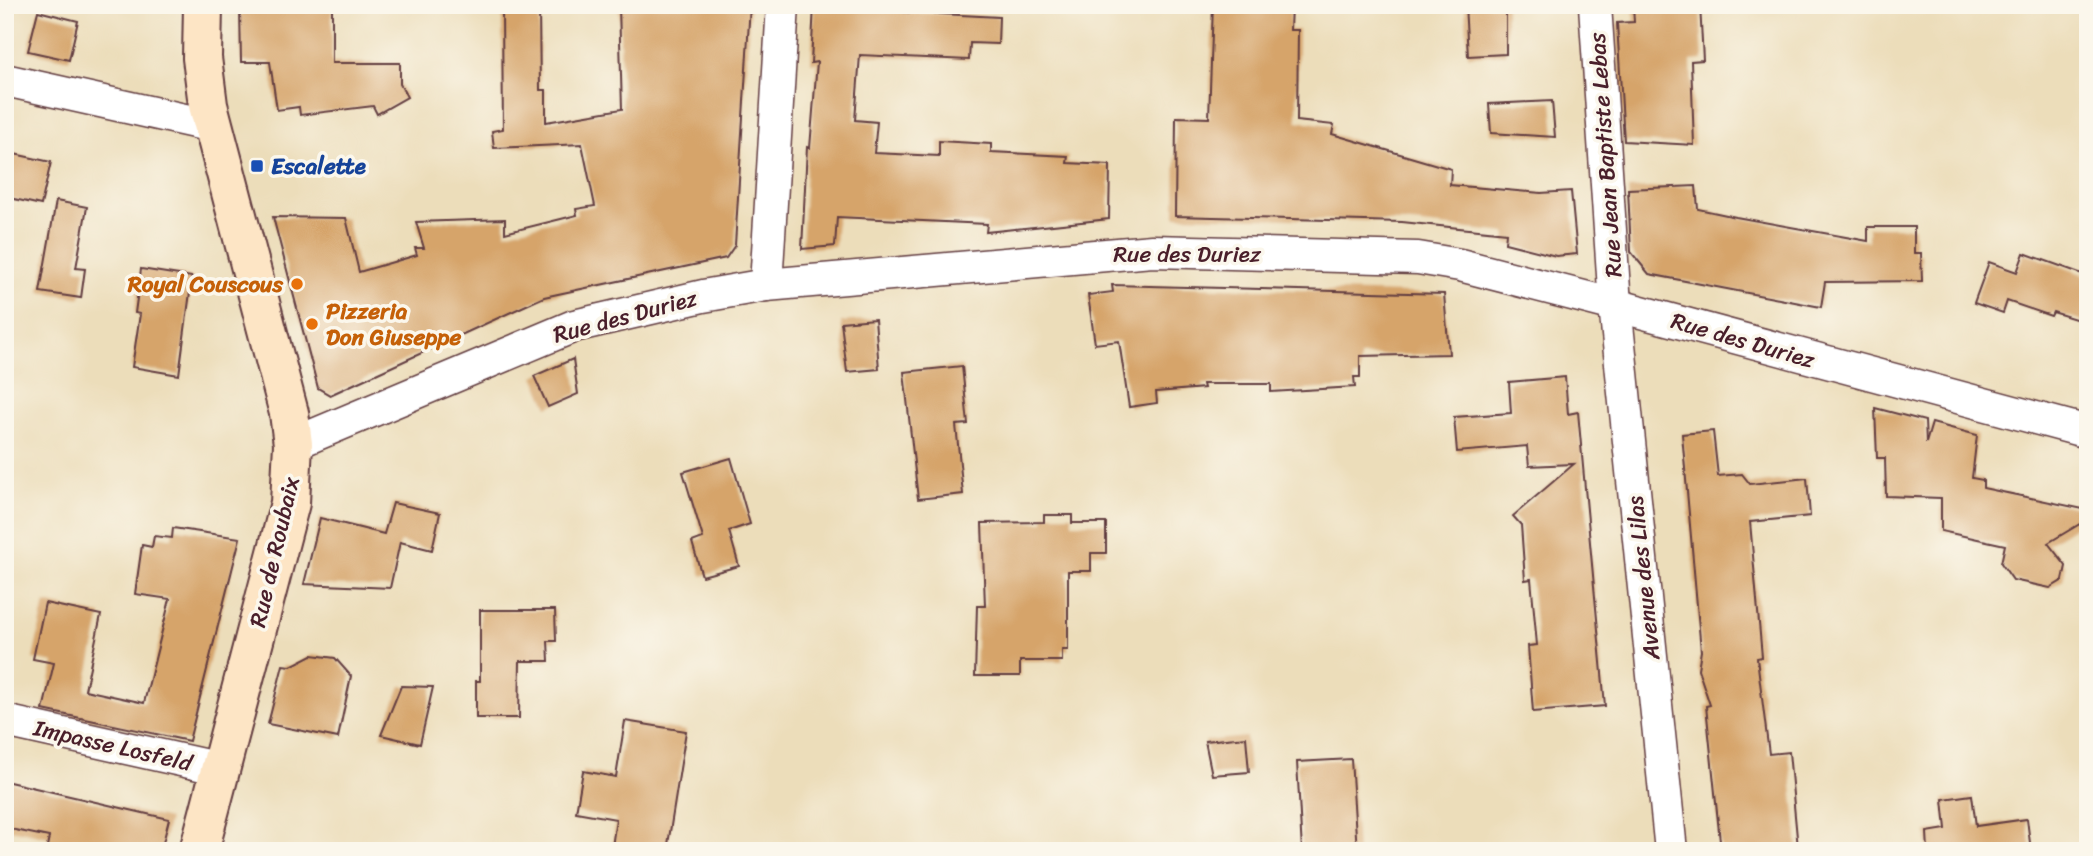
<svg xmlns="http://www.w3.org/2000/svg" width="2093" height="856" viewBox="0 0 2093 856" font-family="Sriracha,sans-serif">
	<rect width="100%" height="100%" fill="#fbf7ec"/>
	<filter id="ink" filterUnits="userSpaceOnUse"><feTurbulence type="fractalNoise" baseFrequency=".0143" numOctaves="2"/><feDisplacementMap in="SourceGraphic" scale="14" xChannelSelector="R" yChannelSelector="G"/><feConvolveMatrix kernelMatrix="1 2 1 2 8 2 1 2 1" color-interpolation-filters="sRGB"/></filter>
	<filter id="wash" filterUnits="userSpaceOnUse"><feTurbulence type="fractalNoise" baseFrequency=".00686" numOctaves="4" result="noise"/><feDisplacementMap in="SourceGraphic" scale="28" xChannelSelector="R" yChannelSelector="G"/><feGaussianBlur stdDeviation="1.57" result="paint"/><feColorMatrix in="noise" values="0 0 0 0 0 0 0 0 0 0 0 0 0 0 0 0 0 1.4 0 .05"/><feComposite in="paint" operator="in"/></filter>
	<g filter="url(#wash)">
		<rect width="100%" height="100%" fill="#ecddba"/>
		<g id="blocks">
			<g fill="#d6a46a">
				<path d="M750,5l-15,240 -9,13 -182,39 -214,98 -12,-7 -45,-171 73,1 13,54 58,-17 -2,-7h9l-8,-26 89,-3v14l72,-18 -1,-6 19,-3 -13,-62 -88,4 -2,-17 11,-2 -1,-120 37,-1 1,82h6v32l76,-13 -3,-103z"/>
				<path d="M814,5h89v7l96,5 -1,27 -28,-1 -1,17 -109,-5 -5,65 22,2 -3,31 65,3v-15l52,3v8l77,4 -1,7 43,2 -1,54 -123,13 1,-8 -150,-7 -2,29 -33,3 5,-102 3,1 7,-86 -6,1z"/>
				<path d="M1213,5h78l-1,25h8l-1,91 37,4 -2,9 119,35 -1,16 91,8 30,-2 6,63 -21,2 -51,-13 1,-10 -104,-11 -227,-6 1,-99 33,1z"/>
				<path d="M1465,5h41v49l-38,2z"/>
				<path d="M1633,5h67l3,55 -12,1 3,84 -70,-4 -7,-118 17,-1z"/>
				<path d="M240,7l92,1v55h68v21l7,13 -30,17 -4,-8 -73,9 -1,-8 -22,3 -7,-48h-29z"/>
				<path d="M38,11l40,10 -9,39 -41,-9z"/>
				<path d="M1552,101l3,36 -64,-4 -2,-29z"/>
				<path d="M5,152l46,10 -10,43 -36,-8z"/>
				<path d="M1696,186l2,23 38,8 132,24v-14h46v26h7l1,28 -97,1 -4,25 -172,-33 -18,-22 -3,-63z"/>
				<path d="M56,201l31,6 -11,61 9,1 -4,29 -41,-6z"/>
				<path d="M2024,253l64,23v47l-35,-11 -2,4 -44,-15 -4,12 -29,-10 15,-41 28,10z"/>
				<path d="M141,269l51,8 -13,98 -47,-8 8,-53 -5,-1z"/>
				<path d="M1112,285l332,9 5,60 -89,2v21h-6l1,10 -84,5v-8h-68l1,4 -48,4 1,11 -28,4 -10,-66 -24,3 -7,-49 25,-3z"/>
				<path d="M875,319l4,50 -32,3 -6,-50z"/>
				<path d="M573,359l5,35 -30,13 -14,-31z"/>
				<path d="M962,366l6,58 -12,1 7,69 -45,5 -14,-127z"/>
				<path d="M1565,377l3,37 10,-2 27,294 -72,6 -5,-66 9,-1 -6,-66 -6,1 -4,-55 -8,-9 61,-52 -45,2 -2,-20 -70,6 -3,-35 57,-4 -2,-31z"/>
				<path d="M1875,408l50,13 1,22 6,-20 45,12 -5,43 11,2v8l105,22v9l-40,24 18,23 -3,14 -13,8 -37,-8 -12,-17 4,-18 -64,-14v-33l-55,-2 -1,-38h-8z"/>
				<path d="M1713,431l5,45 24,-2 8,10 57,-6 3,38 -60,6 12,135 -5,1 12,96 20,-2 9,96 -77,3 -15,-145 4,-1 -12,-36 3,-18 -19,-217z"/>
				<path d="M731,458l19,66 -21,7 10,35 -37,10 -10,-34 11,-4 -20,-66z"/>
				<path d="M393,503l47,10 -8,37 -32,-8 -10,46 -86,-4 16,-66 64,16z"/>
				<path d="M1044,515h28v8h34v30h-15v18h-23v79h-6v11h-42v15h-45l2,-70h8l-3,-83 62,-1z"/>
				<path d="M173,528l67,10 -51,203 -146,-31 11,-47 -21,-4 12,-56 56,12 -16,75 59,13 26,-104 -35,-5 7,-49 10,2 2,-11 18,2z"/>
				<path d="M480,610h75l1,31h-8l1,20h-29l-1,57h-43v-37h4z"/>
				<path d="M312,655l23,3 16,18 -13,62 -70,-14 15,-59 8,1z"/>
				<path d="M401,686l32,1 -13,57 -39,-9z"/>
				<path d="M625,721l61,10 -19,120 -55,-4 4,-28 -40,-7 7,-41 33,6z"/>
				<path d="M1246,737l3,35 -37,3 -7,-34z"/>
				<path d="M1351,759l6,92h-55l-5,-89z"/>
				<path d="M5,781l164,38 -8,32h-115l3,-14 -44,-9z"/>
				<path d="M1972,795l4,31 51,-7 4,32h-103l-1,-19 19,-3 -3,-30z"/>
			</g>
		</g>
	</g>
	<g filter="url(#ink)">
		<use href="#blocks" fill-opacity="0" stroke="#623c40" stroke-width="2"/>
		<g fill="none" stroke-linecap="round" stroke-linejoin="round">
			<g stroke="#623c40" stroke-width="35">
				<g id="street">
					<path d="M1595,5l20,300 56,546"/>
					<path d="M5,80l207,46"/>
					<path d="M766,285l17,-280"/>
					<path d="M293,444l281,-118 129,-30 63,-11 386,-34 266,7 42,7 155,40 473,127"/>
					<path d="M5,721l216,48"/>
				</g>
			</g>
			<g stroke="#623c40" stroke-width="42">
				<path id="secondary" d="M199,851l91,-348 3,-59 -4,-31 -81,-308 -6,-47 1,-53"/>
			</g>
			<use href="#street" stroke="#fff" stroke-width="32"/>
			<use href="#secondary" stroke="#fde5c5" stroke-width="38"/>
		</g>
	</g>
	<rect fill="#1a4fb4" stroke="#fbf7ec" stroke-width="2.5" x="250" y="159" width="14" height="14" rx="3.5"/>
	<g fill="#e8710a" stroke="#fbf7ec" stroke-width="2.5">
		<circle cx="297" cy="284" r="7"/>
		<circle cx="312" cy="324" r="7"/>
	</g>
	<g text-anchor="middle" stroke-width="7" stroke-linejoin="round" paint-order="stroke">
		<g font-size="23" fill="#4a1f2b" stroke="#fbf7ec">
			<text transform="translate(1605 155) rotate(-94)" y="8">Rue Jean Baptiste Lebas</text>
			<text x="1187" y="262">Rue des Duriez</text>
			<text transform="translate(625 316) rotate(-15)" y="8">Rue des Duriez</text>
			<text transform="translate(1743 340) rotate(16)" y="8">Rue des Duriez</text>
			<text transform="translate(274 552) rotate(-77)" y="8">Rue de Roubaix</text>
			<text transform="translate(1643 578) rotate(-96)" y="8">Avenue des Lilas</text>
			<text transform="translate(113 745) rotate(13)" y="8">Impasse Losfeld</text>
		</g>
		<g font-size="23" font-weight="bold" fill="#164399" stroke="#fbf7ec" text-anchor="start">
			<text x="271" y="174">Escalette</text>
		</g>
		<g font-size="23" font-weight="bold" fill="#c56008" stroke="#fbf7ec" text-anchor="end">
			<text x="283" y="292">Royal Couscous</text>
			<text x="326" y="319" text-anchor="start">Pizzeria<tspan x="326" dy="26">Don Giuseppe</tspan></text>
		</g>
	</g>
	<rect width="2093" height="856" fill="none" stroke="#fbf7ec" stroke-width="28"/>
</svg>
